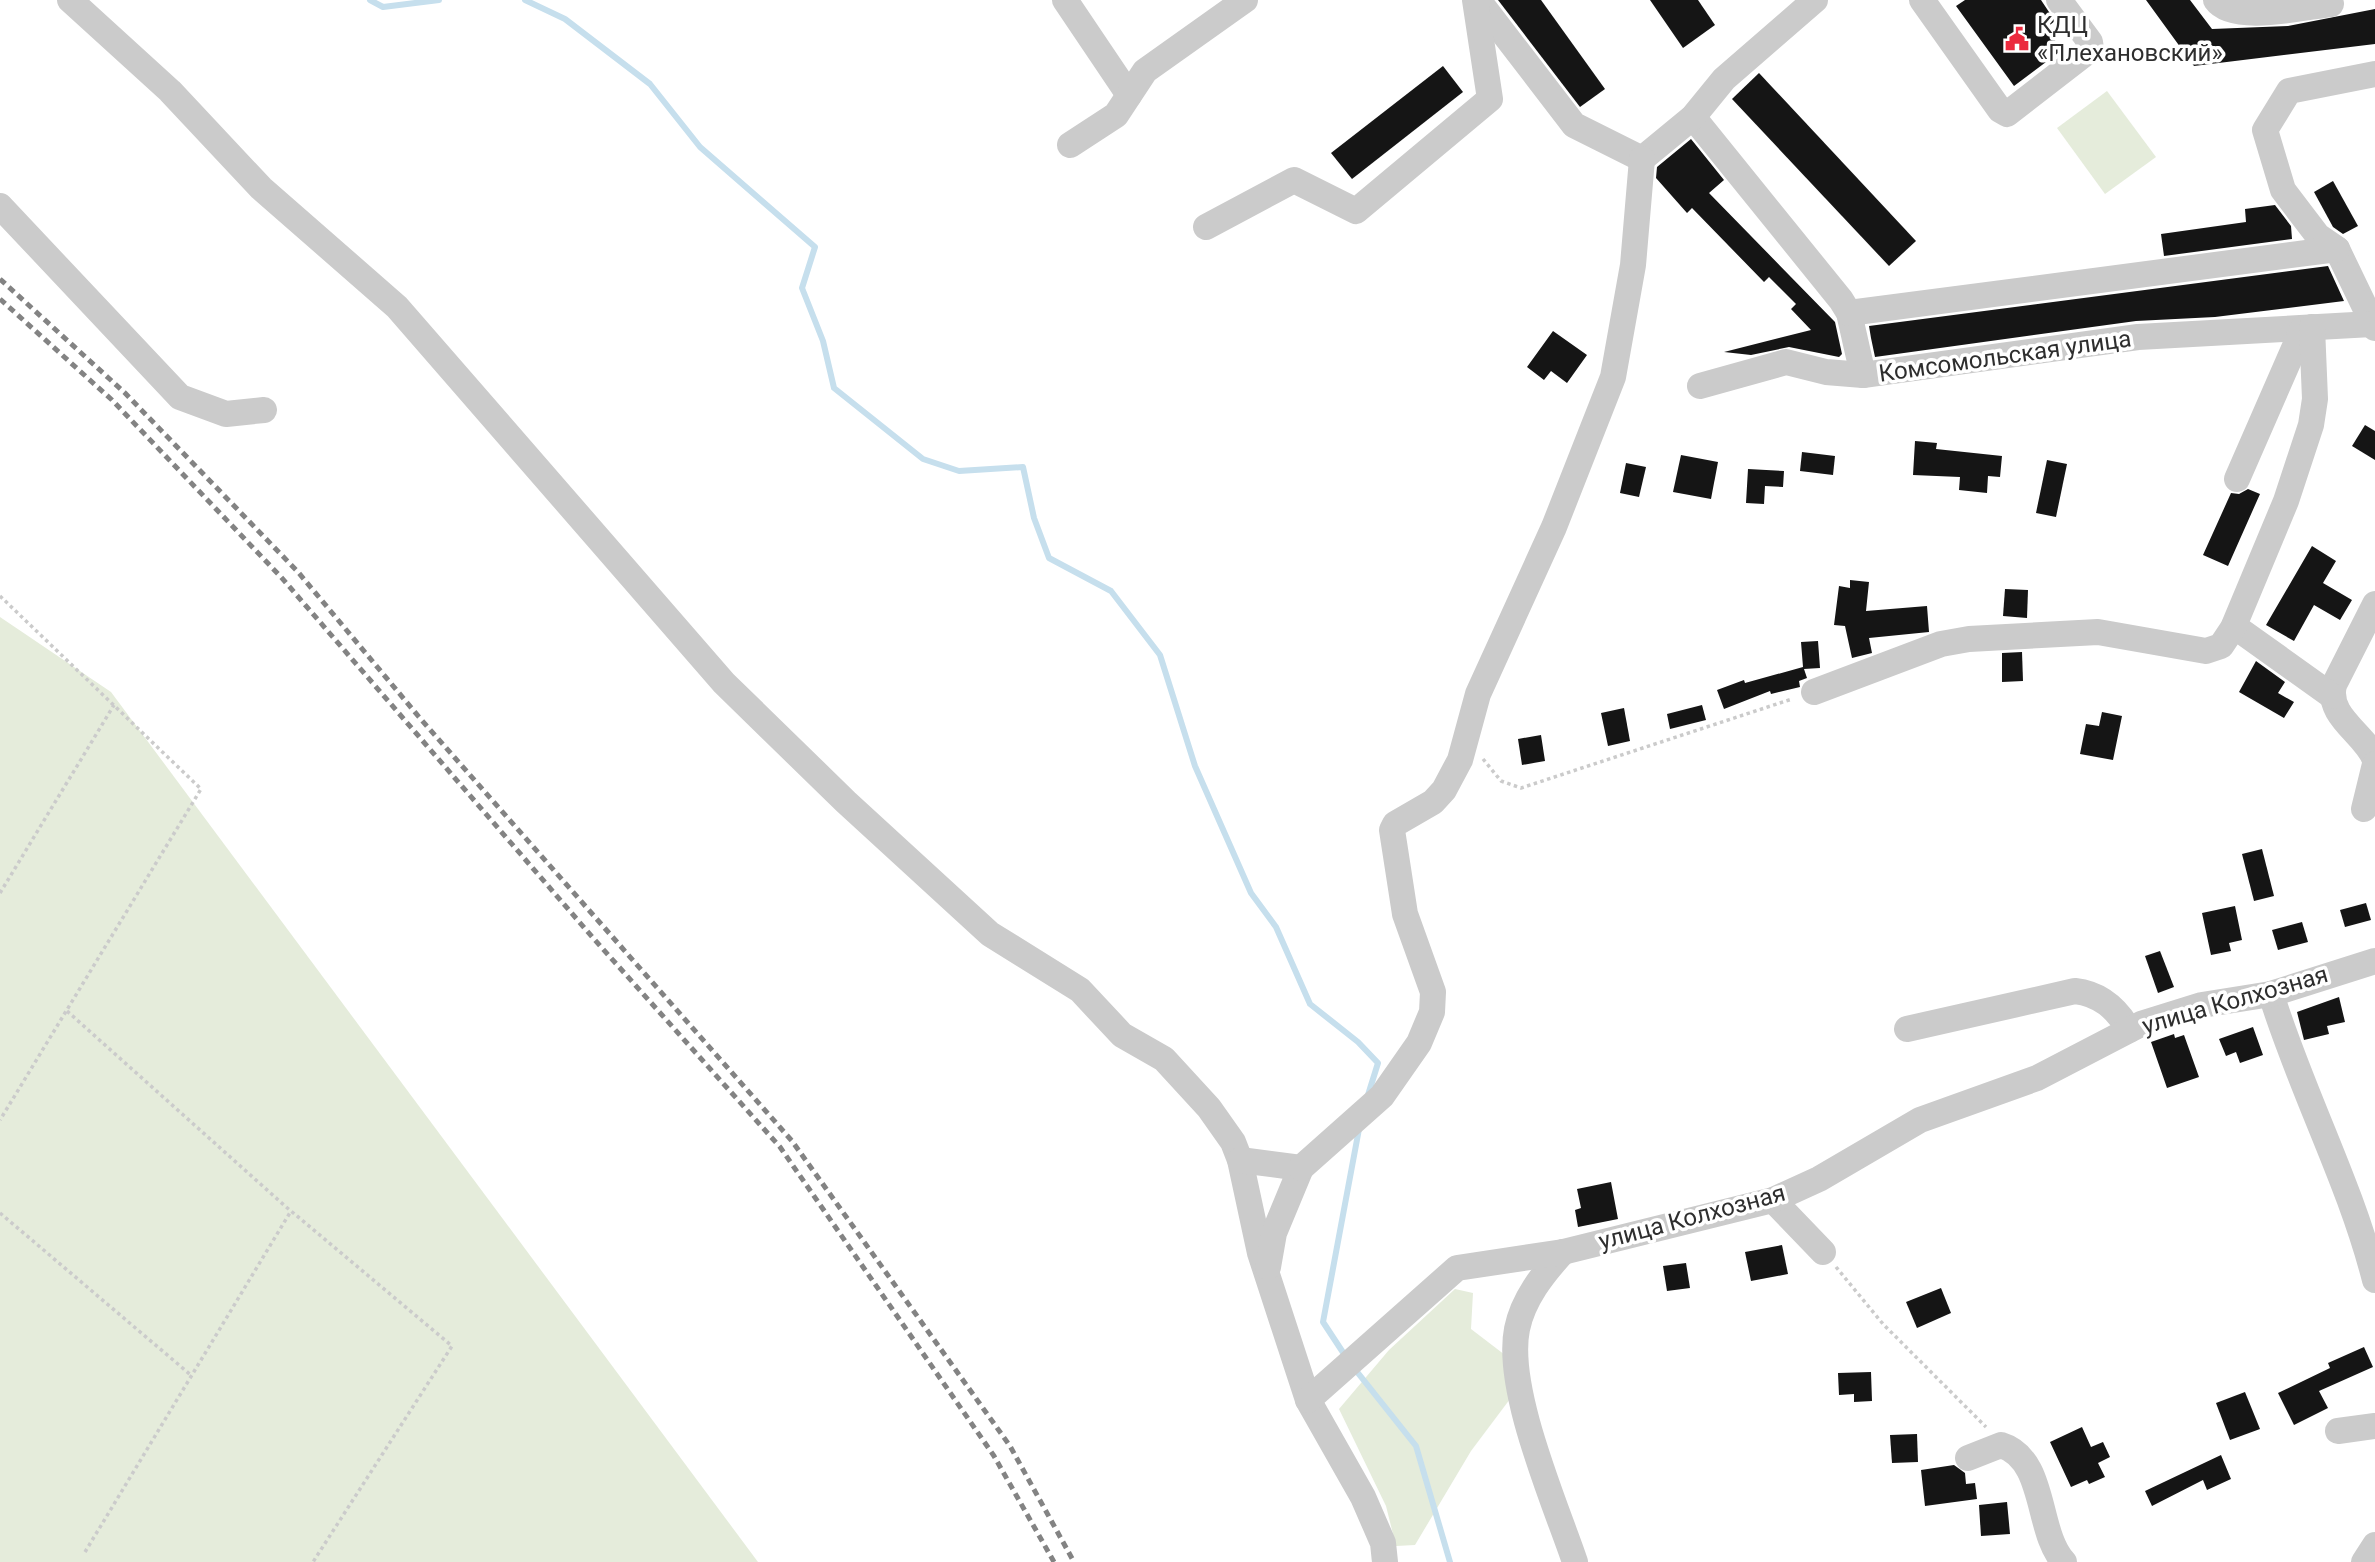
<svg xmlns="http://www.w3.org/2000/svg" width="2375" height="1562" viewBox="0 0 2375 1562" font-family="Roboto,sans-serif">
	<rect width="100%" height="100%" fill="#fff"/>
	<g fill="#e5ecdb">
		<path d="M2107,91l49,66 -51,37 -48,-66z"/>
		<path d="M0,617l111,75 647,870h-758z"/>
		<path d="M1455,1289l18,4 -2,36 34,26 11,36 -45,60 -56,94 -19,1 -10,-40 -47,-97 50,-59z"/>
	</g>
	<g fill="none" stroke-linecap="round" stroke-linejoin="round">
		<g stroke="#c6dfed" stroke-width="6">
			<path d="M370,0l13,7 56,-7"/>
			<path d="M525,0l40,19 85,65 50,63 115,100 -13,41 21,53 11,47 89,71 36,12 64,-4 11,51 15,40 62,33 49,64 35,111 56,127 25,34 34,77 48,38 20,21 -10,32"/>
			<path d="M1346,1357l-23,-35 36,-193"/>
			<path d="M1354,1368l62,78 34,116"/>
		</g>
	</g>
	<g fill="#151515">
		<path d="M1498,0h43l64,89 -25,18z"/>
		<path d="M1650,0h48l17,25 -32,23z"/>
		<path d="M1965,0h76l14,21 -9,7 16,22 -48,36 -58,-80z"/>
		<path d="M2146,0h44l22,29 76,-3 87,-17v35l-181,22z"/>
		<path d="M1443,66l20,26 -111,87 -21,-26z"/>
		<path d="M1759,73l157,168 -27,25 -157,-167z"/>
		<path d="M1691,139l33,41 -15,13 126,129 7,32 -3,3 -50,-10 -38,8 -27,-3 87,-22 -20,-21 5,-5 -27,-27 -5,5 -72,-74 -5,5 -31,-35 1,-11z"/>
		<path d="M2333,181l25,45 -15,8 -10,-7 -19,-35z"/>
		<path d="M2275,205l16,21 1,13 -128,17 -3,-22 85,-12 -1,-13z"/>
		<path d="M2328,266l16,35 -129,16 -79,4 -261,36 -4,-19 -2,-12z"/>
		<path d="M1553,331l34,24 -20,28 -16,-12 -7,9 -17,-13z"/>
		<path d="M2365,425l10,6v29l-23,-14z"/>
		<path d="M1915,441l22,2 -1,6 66,7 -2,21 -12,-1 -1,17 -28,-3 1,-13 -47,-2z"/>
		<path d="M1802,452l33,4 -2,19 -33,-4z"/>
		<path d="M1681,455l37,7 -7,37 -38,-7z"/>
		<path d="M2047,460l20,4 -11,53 -20,-4z"/>
		<path d="M1626,463l20,4 -7,30 -19,-4z"/>
		<path d="M1748,469l36,2 -1,16 -18,-1 -1,18 -18,-1z"/>
		<path d="M2248,489l12,5 -32,72 -25,-11 28,-62 8,1z"/>
		<path d="M2312,546l24,15 -13,22 29,17 -12,20 -26,-15 -20,36 -28,-16z"/>
		<path d="M1850,580l19,2 -3,29 61,-5 2,26 -60,6 3,15 -20,5 -7,-32 -11,-1 5,-39 11,2z"/>
		<path d="M2005,589l23,1 -1,28 -24,-2z"/>
		<path d="M1818,641l2,27 -16,1 3,9 -8,3 1,6 -29,7 -1,-3 -46,18 -7,-19 27,-10 1,3 58,-16 -2,-25z"/>
		<path d="M2022,652l1,29 -21,1v-29z"/>
		<path d="M2256,661l29,21 -7,11 16,9 -10,16 -45,-26z"/>
		<path d="M1702,705l4,15 -36,9 -3,-15z"/>
		<path d="M1624,708l6,33 -22,5 -7,-33z"/>
		<path d="M2102,712l20,4 -9,44 -33,-6 6,-30 13,2z"/>
		<path d="M1541,735l4,26 -23,4 -4,-26z"/>
		<path d="M2262,849l12,47 -20,5 -12,-47z"/>
		<path d="M2366,903l5,17 -26,7 -5,-17z"/>
		<path d="M2235,906l7,34 -13,3 2,8 -20,4 -9,-42z"/>
		<path d="M2302,922l6,20 -30,8 -6,-20z"/>
		<path d="M2160,951l14,36 -16,6 -13,-37z"/>
		<path d="M2339,997l6,25 -18,4 2,8 -25,6 -7,-28z"/>
		<path d="M2253,1027l10,28 -23,8 -4,-11 -10,4 -7,-17z"/>
		<path d="M2174,1034l1,4 9,-3 15,42 -32,11 -16,-46z"/>
		<path d="M1611,1182l7,37 -40,8 -3,-17 6,-2 -4,-19z"/>
		<path d="M1782,1245l6,29 -37,7 -6,-29z"/>
		<path d="M1686,1263l4,25 -23,3 -4,-25z"/>
		<path d="M1941,1288l10,25 -34,15 -11,-26z"/>
		<path d="M2364,1347l9,20 -54,24 9,17 -34,17 -16,-32 52,-25 -2,-5z"/>
		<path d="M1871,1372l1,29 -18,1v-8l-15,1 -1,-22z"/>
		<path d="M2245,1392l15,37 -30,11 -14,-37z"/>
		<path d="M2082,1427l9,20 12,-5 7,15 -12,6 7,14 -16,7 -2,-4 -16,7 -21,-45z"/>
		<path d="M1917,1434l1,28 -26,1 -2,-28z"/>
		<path d="M2221,1455l10,24 -24,11 -4,-10 -51,26 -7,-15z"/>
		<path d="M1954,1465l11,8 1,11 9,-1 2,16 -52,7 -4,-36z"/>
		<path d="M2007,1502l3,32 -29,2 -2,-31z"/>
	</g>
	<g fill="none" stroke-linecap="round" stroke-linejoin="round">
		<g stroke="#cbcbcb" stroke-width="3.5" stroke-dasharray="3.5 3.5" stroke-linecap="butt">
			<path d="M0,596l201,193 -201,331"/>
			<path d="M1483,759l18,22 20,7 271,-89"/>
			<path d="M0,893l114,-188"/>
			<path d="M67,1011l218,195 167,140 -139,216"/>
			<path d="M0,1213l192,163"/>
			<path d="M1836,1267l47,57 103,103"/>
			<path d="M85,1552l206,-341"/>
		</g>
		<g stroke="#cbcbcb" stroke-width="26">
			<path d="M70,0l100,91 91,97 136,119 327,376 122,119 144,132 90,56 42,45 42,24 45,49 24,34 7,18 20,93 48,147 55,97 20,46 2,19"/>
			<path d="M1065,0l64,95"/>
			<path d="M1478,0l96,125 68,34"/>
			<path d="M1922,0l78,110 7,4 84,-65 -1,-7 -31,-42"/>
			<path d="M2216,0c17,24 87,7 115,4"/>
			<path d="M2375,74l-86,17 -24,39 18,60 35,46 19,13 38,79"/>
			<path d="M1693,117l148,183 8,13 14,62"/>
			<path d="M1070,145l46,-30 29,-44 100,-71"/>
			<path d="M1642,159l51,-42 31,-38 91,-79"/>
			<path d="M0,206l180,191 46,17 38,-4"/>
			<path d="M1206,227l88,-47 62,31 134,-112 -15,-99"/>
			<path d="M1849,313l488,-64"/>
			<path d="M1700,386l86,-24 40,10 37,3 275,-38 234,-13"/>
			<path d="M2237,479l66,-151"/>
			<path d="M2375,604l-41,81c-8,32 32,49 41,75"/>
			<path d="M2234,626l98,70"/>
			<path d="M1814,692l127,-48 28,-5 129,-7 108,19 15,-5 12,-18 53,-127 25,-76 4,-26 -3,-72"/>
			<path d="M2364,809l11,-45"/>
			<path d="M2271,994c30,97 79,188 104,286"/>
			<path d="M1907,1029l168,-38c26,3 42,18 54,39"/>
			<path d="M1240,1160l61,8 -27,65 -6,34"/>
			<path d="M1301,1168l81,-72 37,-53 13,-31 1,-20 -28,-78 -13,-84 3,-6 38,-22 11,-12 16,-30 18,-66 76,-167 59,-150 20,-112 9,-106"/>
			<path d="M1773,1200l50,52"/>
			<path d="M1563,1252c-20,22 -40,47 -46,77 -12,60 38,174 58,233"/>
			<path d="M1308,1400l149,-132 106,-16 210,-52 46,-21 101,-59 117,-42 104,-54 61,-19 69,-11 104,-33"/>
			<path d="M2338,1431l37,-5"/>
			<path d="M1968,1458l33,-13c46,14 35,88 63,117"/>
			<path d="M2364,1562l11,-17"/>
		</g>
		<g stroke="#838383" stroke-width="5" stroke-dasharray="7 5" stroke-linecap="butt">
			<path d="M0,279l125,114 173,179 121,145 373,424 218,305 64,116"/>
			<path d="M0,299l112,101 169,177 313,362 186,208 214,309 60,106"/>
		</g>
	</g>
	<defs>
		<g id="civic-bare" transform="scale(1.89)"><path d="M-.6-6.5H3V-4.5H.6V-3L4-1V1h2V6H-6V1h2V-1L-.6-3ZM-1.2 2.5V6h2.4V2.5Z" fill="#eb2a3e" stroke="#fff" stroke-width="2.5" paint-order="stroke"/></g>
	</defs>
	<g fill-rule="evenodd">
		<use href="#civic-bare" x="2017" y="39"/>
	</g>
	<g text-anchor="middle" stroke-width="7" stroke-linejoin="round" paint-order="stroke">
		<g font-size="24" fill="#2e2e2e" stroke="#fff" text-anchor="start">
			<text x="2037" y="33">КДЦ<tspan x="2037" dy="28">«Плехановский»</tspan></text>
		</g>
		<g font-size="24" fill="#2e2e2e" stroke="#fff">
			<text transform="translate(2005 356) rotate(-8)" y="8">Комсомольская улица</text>
			<text transform="translate(2235 1000) rotate(-16)" y="8">улица Колхозная</text>
			<text transform="translate(1692 1217) rotate(-15)" y="8">улица Колхозная</text>
		</g>
	</g>
</svg>
